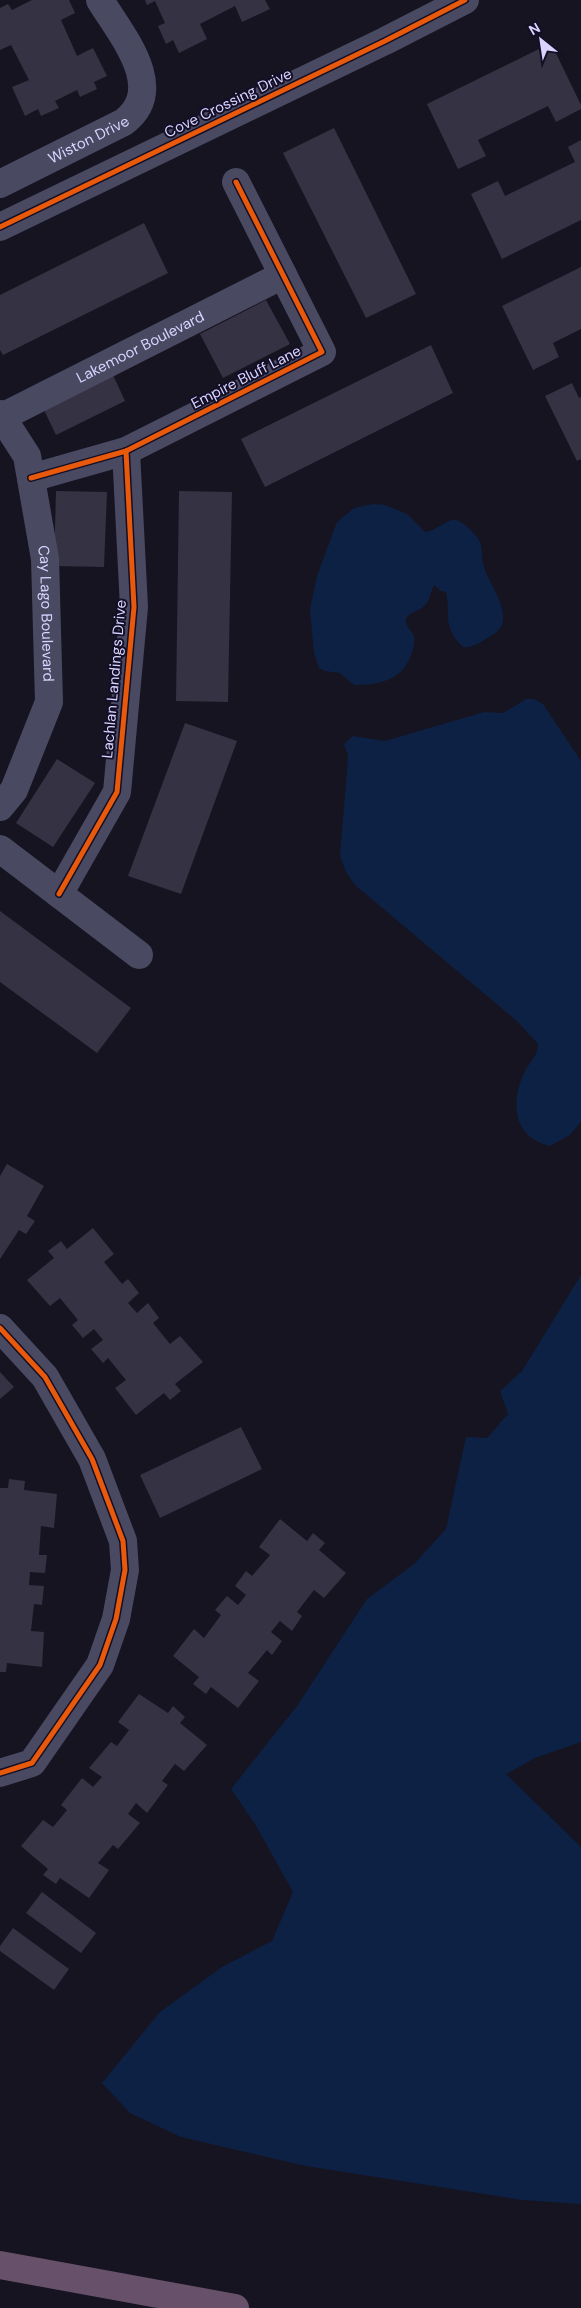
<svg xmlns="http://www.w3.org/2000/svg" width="581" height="2308" viewBox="0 0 581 2308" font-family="'DM Sans',sans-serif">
	<rect width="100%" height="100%" fill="#161421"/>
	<g fill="#0d2144">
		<path d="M373,504l12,1 22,9 18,18c10,0 23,-14 31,-12 8,2 19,13 23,20 4,8 2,15 4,23 4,20 25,40 19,62 -3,7 -11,11 -18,15 -6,4 -13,8 -21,7 -21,-21 -12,-30 -17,-55l-5,-1 -7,-6c-4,7 -3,15 -10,21 -4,5 -17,7 -18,13 -1,8 6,11 8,17 1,6 -1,14 -3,19 -9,26 -33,30 -57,30l-14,-12 -16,-2 -5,-3 -5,-15 -4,-44 7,-33 20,-54 17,-14z"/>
		<path d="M526,699h8l9,5 38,57v361l-11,13 -20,11c-38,-9 -40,-45 -25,-75 5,-10 13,-15 13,-27l-20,-22 -163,-137 -9,-13 -6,-16 7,-85 1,-16 -4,-11 9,-8 32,5 99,-29 19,1z"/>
		<path d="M581,1275v467l-46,16 -29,16 75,73v357l-59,-4 -216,-34 -125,-29 -51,-24 -28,-30 58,-71 62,-45 50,-26 21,-49 -38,-68 -24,-35 66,-83 70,-107 47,-35 32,-35 20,-92 21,1 21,-24 -8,-23 22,-20z"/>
	</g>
	<g fill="#343243">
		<path d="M32,0h37l6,13 -14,7 16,36 16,-8 14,28 -13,6 3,7 -17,8 -3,-7 -22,11 4,7 -18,8 -3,-7 -13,7 -13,-29 17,-7 -18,-35 -11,5v-42l8,-4 4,6z"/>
		<path d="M145,0h120l5,9 -28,13 -7,-16 -35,18 7,15 -28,14 -6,-13 -7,4 -8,-18 7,-3 -10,-22 -8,4z"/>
		<path d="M551,43l30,62v4l-25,13 -8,-16 -70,34 8,16 -28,13 -31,-65z"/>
		<path d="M334,128l82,166 -50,24 -83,-165z"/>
		<path d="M581,140v80l-79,39 -31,-65 27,-13 7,15 70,-34 -7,-15z"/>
		<path d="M144,223l24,50 -165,82 -3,-5v-55z"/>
		<path d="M581,267v62l-28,14 6,14 -26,13 -31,-64z"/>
		<path d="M266,300l24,44 -67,34 -23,-44z"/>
		<path d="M431,345l22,48 -188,94 -24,-48z"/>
		<path d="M113,375l12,26 -69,34 -12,-25z"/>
		<path d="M572,383l7,15 2,-1v62l-4,2 -32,-65z"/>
		<path d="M56,491l51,1 -3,75 -50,-1z"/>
		<path d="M179,491l53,1 -4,210 -52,-1z"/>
		<path d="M185,723l52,18 -56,153 -53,-18z"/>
		<path d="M57,759l38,24 -42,64 -37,-24z"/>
		<path d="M0,911l131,97 -34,45 -97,-71z"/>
		<path d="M7,1164l37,22 -17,30 8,5 -9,13 -7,-4 -19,29v-83z"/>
		<path d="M93,1228l21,26 -10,8 18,22 6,-5 11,14 -11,10 9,10 11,-10 11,15 -6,5 17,21 10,-8 23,26 -28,22 6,7 -11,9 -6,-7 -28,22 -21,-27 11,-8 -18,-22 -5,5 -12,-14 12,-9 -9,-11 -11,9 -11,-13 6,-5 -18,-22 -10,8 -23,-26 27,-22 -6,-7 13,-10 6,8z"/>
		<path d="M0,1372l14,15 -14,12z"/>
		<path d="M241,1427l21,42 -102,49 -20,-43z"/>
		<path d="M9,1479l16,2 -1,9 33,4 -3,34 -13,-2 -2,29h8l-2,18 -15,-1 -1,13 15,1 -2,19 -8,-1 -3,27 13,1 -2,35 -35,-4 -1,9h-6v-184h8z"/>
		<path d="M280,1519l27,22 6,-8 12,10 -6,7 27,23 -22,25 -10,-8 -17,22 5,4 -10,15 -12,-10 -9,11 11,9 -10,14 -5,-5 -19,23 11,8 -21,27 -27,-21 -5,7 -13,-10 6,-7 -26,-21 21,-27 10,9 17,-23 -6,-5 12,-14 11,9 8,-10 -11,-9 11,-15 6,5 18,-21 -11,-8z"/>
		<path d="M139,1694l29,19 5,-7 12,11 -5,6 27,22 -23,26 -9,-7 -13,17 6,4 -21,28 -11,-10 -8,11 12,9 -22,26 -5,-4 -15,18 11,7 -20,28 -29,-20 -4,6 -13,-9 5,-6 -27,-23 22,-26 10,7 14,-17 -6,-5 21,-27 11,9 9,-10 -13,-9 22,-26 6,4 12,-16 -11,-8z"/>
		<path d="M42,1892l54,41 -15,20 -55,-40z"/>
		<path d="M13,1928l56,41 -15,21 -54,-39v-5z"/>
	</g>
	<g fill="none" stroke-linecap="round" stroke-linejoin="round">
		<g stroke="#4a4962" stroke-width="28">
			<path id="s1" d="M0,184l124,-62c44,-34 -3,-87 -24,-122"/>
			<path d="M0,227l385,-186 80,-41"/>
			<path id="s2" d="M0,414l27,42 18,103 4,143 -35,88 -14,17"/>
			<path id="s3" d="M2,417l281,-142"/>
			<path d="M31,478l95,-27 196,-99 -86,-170"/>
			<path d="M0,849l139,106"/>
			<path d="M59,894l58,-102 17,-185 -8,-156"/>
			<path d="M0,1328l45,49 47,82 31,82 2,29 -9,49 -16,46 -68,98 -32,10"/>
		</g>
		<path stroke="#67516a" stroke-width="28" d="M0,2265l235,43"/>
		<g stroke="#130f26" stroke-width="8">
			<g id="cycleway">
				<path d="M0,227l385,-186 80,-41"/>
				<path d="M31,478l95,-27 196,-99 -86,-170"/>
				<path d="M59,894l58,-102 17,-185 -8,-156"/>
				<path d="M0,1328l45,49 47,82 31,82 2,29 -9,49 -16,46 -68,98 -32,10"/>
			</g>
		</g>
		<use href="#cycleway" stroke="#e8590c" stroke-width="5"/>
	</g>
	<g text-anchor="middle" stroke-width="4" stroke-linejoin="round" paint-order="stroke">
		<g font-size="15" fill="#d9d4ff" stroke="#130f26">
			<text transform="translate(228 103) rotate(-26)" y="5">Cove Crossing Drive</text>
			<text dy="5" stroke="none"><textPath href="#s1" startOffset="99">Wiston Drive</textPath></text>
			<text dy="5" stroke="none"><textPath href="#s3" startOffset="155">Lakemoor Boulevard</textPath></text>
			<text transform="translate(246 377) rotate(-27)" y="5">Empire Bluff Lane</text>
			<text dy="5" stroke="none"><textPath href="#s2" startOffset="209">Cay Lago Boulevard</textPath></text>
			<text transform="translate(114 679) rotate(-85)" y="5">Lachlan Landings Drive</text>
		</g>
	</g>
	<g transform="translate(541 40) rotate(330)" stroke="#130f26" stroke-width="4" paint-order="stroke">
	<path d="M0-4L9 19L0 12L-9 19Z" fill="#d9d4ff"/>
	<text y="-8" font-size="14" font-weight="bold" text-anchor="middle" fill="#d9d4ff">N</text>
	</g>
</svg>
